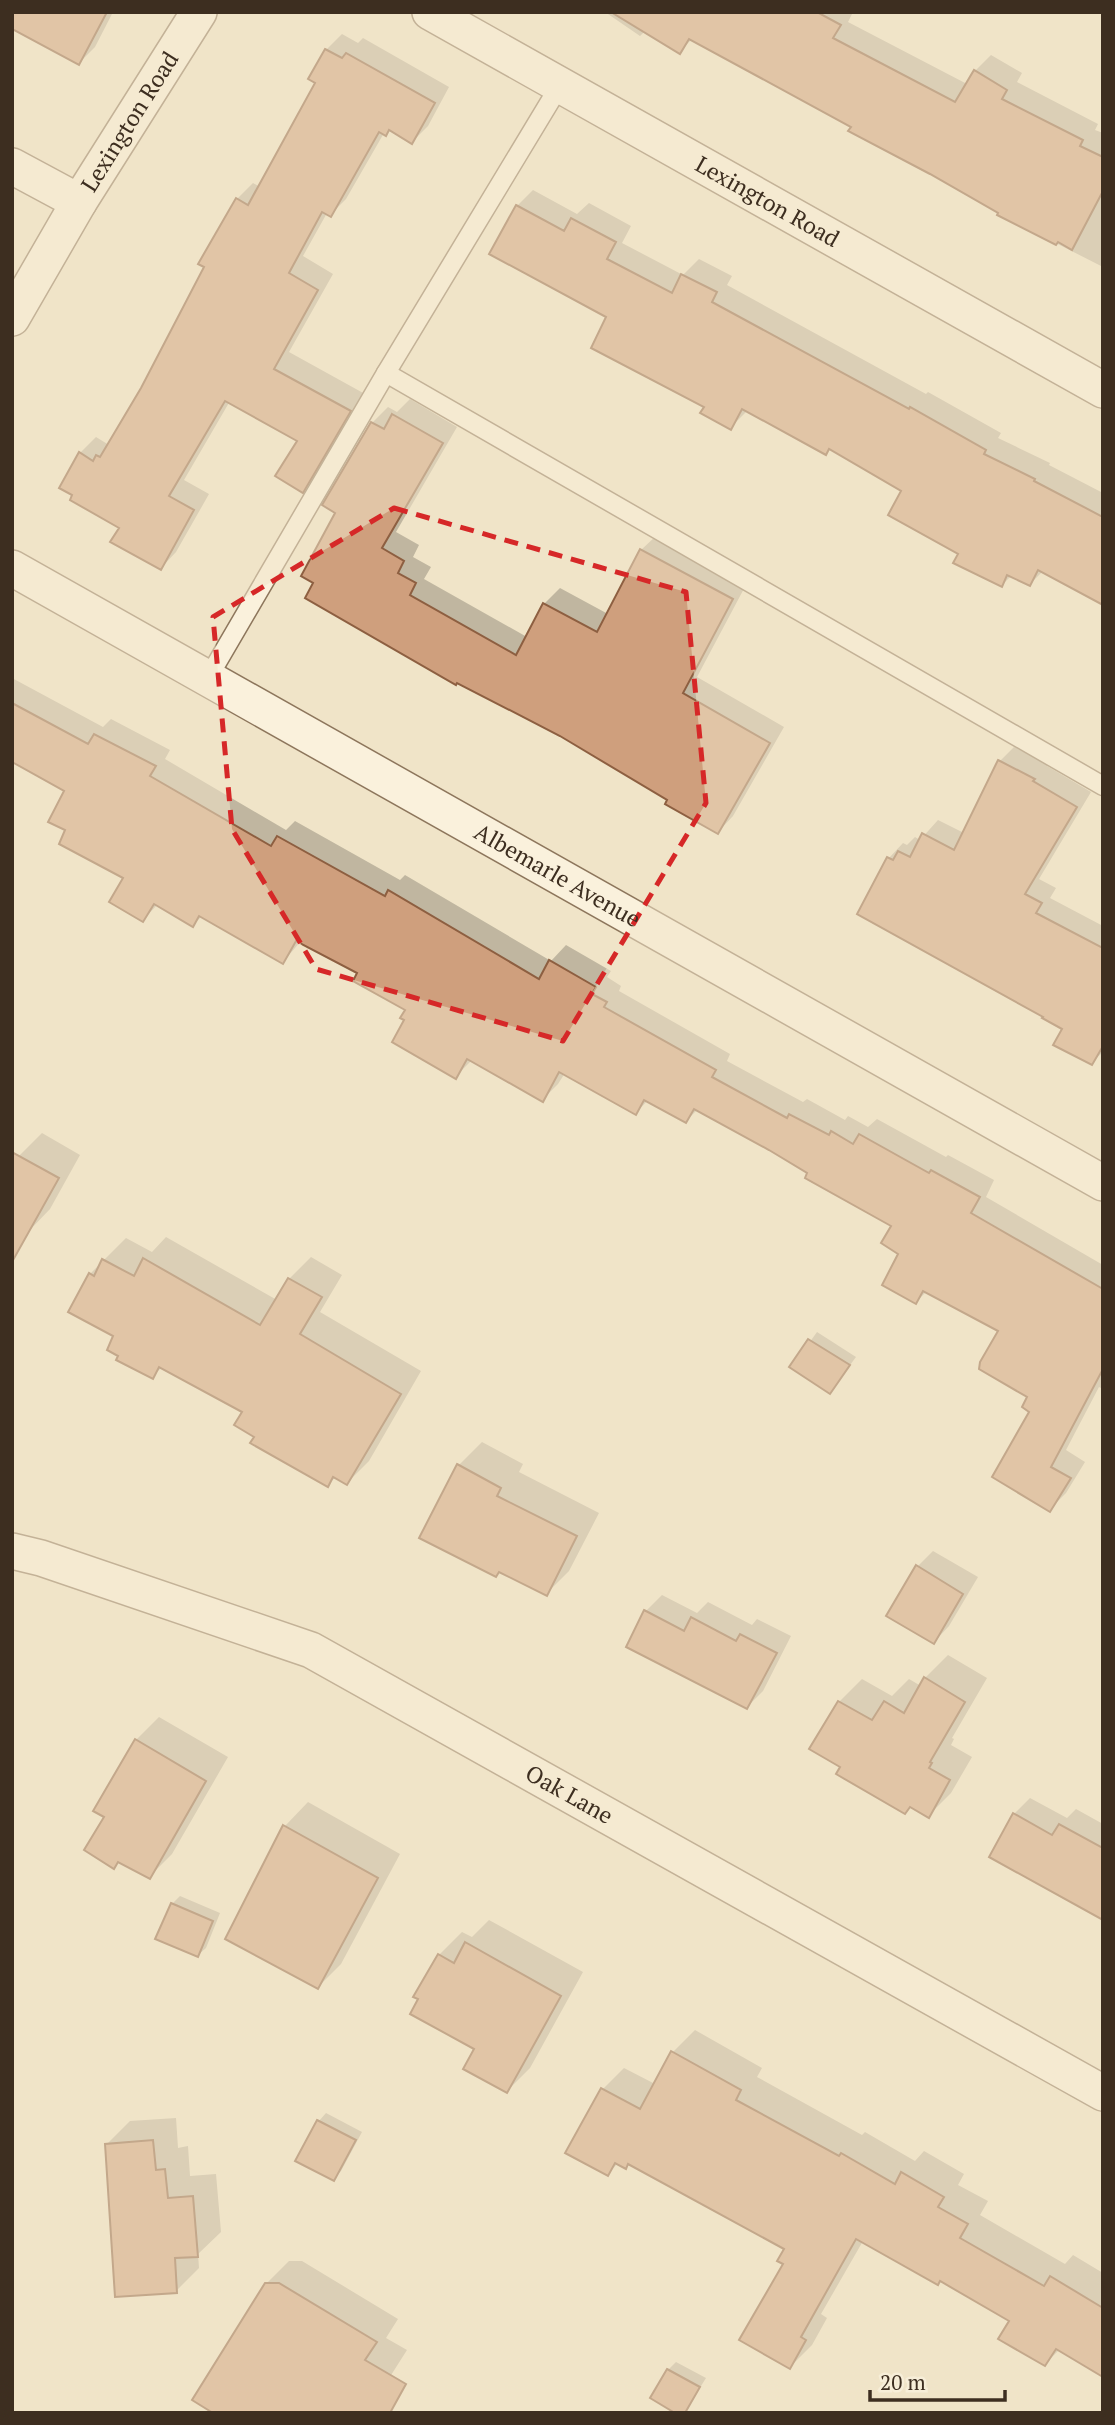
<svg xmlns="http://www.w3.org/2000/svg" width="1115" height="2425" viewBox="0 0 1115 2425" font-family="'PT Serif',serif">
	<rect width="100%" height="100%" fill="#f0e4c8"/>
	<g fill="#0003">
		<path d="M12,12h101l-18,35 -16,16z"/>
		<path d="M605,12h248l-5,10 119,62 8,-13 16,-16 31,18 -5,9 81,42 -3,6 8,3v134l-104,-53 1,-2 -147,-86 -161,-87 -13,13 -34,-21 -5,5z"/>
		<path d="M342,34l16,9 5,-5 86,49 -21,39 -16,16 -22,-13 -6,4 -38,66 -16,16 -3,-2 -24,43 30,18 -44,78 76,42 -47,81 -16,16 -2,-51 -70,-39 -46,79 25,14 -33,58 -15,16 -40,-41 -41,-74 16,-16 13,8 33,-57 64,-121 31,-68 16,-16 7,4 58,-105 8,-32z"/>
		<path d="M533,190l44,24 12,-11 42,23 -9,17 61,32 16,-16 33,17 -5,9 199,109 2,-2 73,41 -3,5 52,25 -1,2 54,28v110l-60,-32 -13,13 -18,-9 -10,10 -42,-32 -56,-63 -74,-42 -5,5 -77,-43 -18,18 -121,-111 -92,-111z"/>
		<path d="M410,399l47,28 -61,105 23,13 -6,12 18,10 -7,12 103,58 17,-33 16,-16 48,26 33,-64 16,-15 90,48 -50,94 87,50 -51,89 -15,16 -48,-33 -109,-64 -245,-153 21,-69 35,-90 16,-16 9,5z"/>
		<path d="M12,678l91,49 8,-8 59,31 -5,9 121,71 9,-9 105,59 5,-5 146,86 15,-16 45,26 -4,6 14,9 -2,5 111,63 -3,7 76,41 4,-3 38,21 3,-4 20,11 9,-8 69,38 2,-2 46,25 -8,17 117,68v124l-4,-2 -33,63 19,12 -19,31 -16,16 -20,-113 -30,-65 -73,-40 -11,11 -23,-77 -83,-52 -112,-64 -12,12 -38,-21 -12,13 -71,-40 -7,11 -16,16 -70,-40 -17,17 -48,-57v-11l-48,-37 -58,-31 -18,21 -81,-46 -9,9 -35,-21 -15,16 -18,-43 -57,-47 -1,-40 -55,-30z"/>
		<path d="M1014,747l34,17 -1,2 44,26 -52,87 17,9 -6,10 53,28v126l-12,11 -27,-35 -175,-170 14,-15 4,2 8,-8 5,3 18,-20 26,13 35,-71z"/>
		<path d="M42,1133l38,22 -30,54 -23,24 -8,-77z"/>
		<path d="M166,1237l111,63 12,-21 22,-22 31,18 -22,37 101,59 -52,90 -22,22 -11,-6 -9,8 -71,-49 -12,-25 -82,-44 -10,10 -36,-42 -26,-61 36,-36 26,14z"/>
		<path d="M817,1332l39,25 -26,35 -38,-25z"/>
		<path d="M482,1442l41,22 -4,8 80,41 -30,58 -23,23 -46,-23 -4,4 -37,-110z"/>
		<path d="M933,1551l45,26 -29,49 -15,16 -17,-75z"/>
		<path d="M662,1595l35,18 11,-11 44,23 5,-6 34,17 -28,55 -16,16 -101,-96z"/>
		<path d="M948,1655l39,23 -35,60 2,1 -3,6 21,12 -21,36 -23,23 -17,-10 -6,6 -63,-46 -3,-64 23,-23 30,17 17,-17 12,7 4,-8z"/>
		<path d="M159,1717l69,40 -56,97 -23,23 -29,-16 -7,6 -7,-51 30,-76z"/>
		<path d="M1030,1798l37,20 9,-9 27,15v94l-89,-104z"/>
		<path d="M308,1802l92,52 -59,110 -23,23 -91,-49 58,-112z"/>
		<path d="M180,1896l40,17 -14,35 -8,7 -26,-51z"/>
		<path d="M489,1920l94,52 -53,96 -23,23 -31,-43 -37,-93 23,-23 10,5z"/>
		<path d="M695,2030l67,38 -5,9 105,58 3,-3 50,29 9,-10 40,23 -6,11 30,16 -8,14 85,49 8,-9 30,18v90l-43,-14 -15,15 -34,-44 -70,-41 -78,-38 -42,73 6,4 -15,27 -22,22 -4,-119 -157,-86 -11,1 -10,11 -6,-84 22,-22 31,16 18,-32z"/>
		<path d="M326,2113l36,19 -21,39 -8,8 -35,-19 21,-39z"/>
		<path d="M176,2118l2,30 10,-2 2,30 26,-2 5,58 -23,22 1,14 -23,23 -69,-147 23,-23z"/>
		<path d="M289,2261h13l96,58 -12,19 21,12 -40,63 -101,-129z"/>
		<path d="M676,2362l30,16 -22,35 -32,-15 16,-28z"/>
	</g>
	<g fill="#cf9f7d" stroke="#8d5f41" stroke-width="2">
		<path d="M12,12h95l-28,53 -67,-36z"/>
		<path d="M611,12h206l24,13 -8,13 122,64 19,-32 33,20 -5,9 81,41 -3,6 23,11v34l-31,59 -14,-8 -2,3 -59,-30 1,-2 -68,-39 -82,-43 3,-4 -162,-88 -9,15z"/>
		<path d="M325,49l17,9 4,-5 89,50 -23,41 -23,-14 -3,6 -7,-4 -48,85 -9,-5 -33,61 29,17 -44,79 77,42 -48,82 -28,-17 22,-35 -72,-40 -56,95 25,14 -33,60 -51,-28 9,-14 -49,-28 2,-5 -13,-7 20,-36 14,9 3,-6 4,2 41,-69 63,-121 -6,-3 38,-66 12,7 67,-122 -7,-4z"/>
		<path d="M516,205l48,26 7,-13 45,24 -9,17 65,34 9,-19 36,18 -5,10 197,107 1,-2 76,43 -2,4 51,25 -1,2 69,36v88l-65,-35 -8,16 -23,-11 -5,12 -49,-24 5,-9 -70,-39 13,-24 -72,-42 -3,6 -84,-46 -11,21 -31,-17 4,-6 -113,-59 15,-31 -117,-63z"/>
		<path d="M392,414l51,29 -61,105 22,13 -6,12 18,10 -6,12 106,60 27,-52 54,29 43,-83 93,50 -50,94 87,50 -52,91 -53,-30 2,-4 -107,-64 -103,-53 -1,2 -151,-87 8,-15 -12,-7 34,-63 -13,-8 49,-83 13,7z"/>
		<path d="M12,703l76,41 6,-10 62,32 -6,10 121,70 6,-10 108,60 3,-6 151,89 10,-19 47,27 -4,7 15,8 -3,5 112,63 -4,7 75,41 2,-4 40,21 2,-4 22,13 6,-10 70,39 2,-3 49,27 -9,16 132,76v80l-52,98 20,11 -21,34 -58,-35 37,-65 -7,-5 5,-10 -48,-28 1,-7 18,-31 -75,-40 -7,13 -34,-19 16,-31 -17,-11 10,-17 -86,-48 2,-5 -38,-23 -75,-41 -8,14 -42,-23 -8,15 -77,-43 -16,30 -76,-43 -11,20 -64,-37 12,-22 -4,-2 5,-8 -52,-29 4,-8 -61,-32 -13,23 -84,-48 -6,11 -39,-23 -11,18 -34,-20 14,-24 -64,-34 6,-14 -17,-8 16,-31 -52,-29z"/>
		<path d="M998,760l37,19 -2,2 44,26 -52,87 17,9 -6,10 67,35v98l-11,19 -39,-20 9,-16 -20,-11 1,-1 -186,-103 30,-57 6,3 5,-9 12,6 12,-24 32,17z"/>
		<path d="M12,1152l47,26 -47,84z"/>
		<path d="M143,1258l117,67 28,-47 34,19 -22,37 101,60 -54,91 -14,-8 -5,10 -78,-44 4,-6 -20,-12 8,-13 -83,-45 -6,12 -37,-19 2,-4 -11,-6 6,-14 -45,-24 21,-39 5,3 8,-17 32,17z"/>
		<path d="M808,1339l42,26 -20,29 -41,-27z"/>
		<path d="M457,1464l44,24 -4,8 80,40 -30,60 -48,-24 -3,5 -77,-39z"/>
		<path d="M916,1565l47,29 -29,50 -48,-28z"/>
		<path d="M644,1610l40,21 7,-14 45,24 4,-7 37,19 -30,56 -121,-62z"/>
		<path d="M924,1677l41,25 -35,60 2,1 -3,5 21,12 -21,38 -19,-11 -5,7 -69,-40 4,-7 -31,-18 29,-48 34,19 12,-19 20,12z"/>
		<path d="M135,1739l71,42 -56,98 -32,-17 -4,7 -30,-19 20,-33 -11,-6z"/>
		<path d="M1013,1813l39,22 7,-11 44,24v72l-114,-63z"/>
		<path d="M283,1825l95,53 -60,111 -93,-50z"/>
		<path d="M171,1903l42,18 -15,36 -43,-18z"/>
		<path d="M465,1942l96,54 -54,97 -44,-24 11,-20 -64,-35 8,-15 -5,-2 25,-43 16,9z"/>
		<path d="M671,2051l70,39 -5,10 103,56 2,-3 54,31 6,-12 43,25 -6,10 30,17 -8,14 84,48 6,-10 53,32v69l-47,-28 -11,17 -47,-27 11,-18 -69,-40 -2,4 -82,-46 -55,98 5,3 -16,29 -51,-29 44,-76 -6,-3 7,-12 -156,-85 -2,5 -11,-6 -7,13 -43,-23 36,-65 39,21z"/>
		<path d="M317,2120l39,20 -22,41 -39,-20z"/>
		<path d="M153,2140l3,30 9,-1 3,29 25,-2 5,61 -23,1 2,35 -62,4 -10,-153z"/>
		<path d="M265,2283h14l98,59 -12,18 41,24 -16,29h-177l-21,-13z"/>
		<path d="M667,2369l33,18 -15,26h-10l-25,-15z"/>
	</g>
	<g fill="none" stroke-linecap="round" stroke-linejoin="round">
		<g stroke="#8d765c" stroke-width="21">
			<g id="service">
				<path d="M386,373l717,413"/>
				<path d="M208,678l178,-305 174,-288"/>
			</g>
		</g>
		<g stroke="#8d765c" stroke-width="38">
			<g id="minor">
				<path id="s1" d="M430,12l673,378"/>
				<path d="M12,166l67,36"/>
				<path id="s2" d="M12,318l67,-116 120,-190"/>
				<path id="s3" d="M12,568l1091,615"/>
				<path id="s4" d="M12,1551l29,7 270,92 792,443"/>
			</g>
		</g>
		<use href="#service" stroke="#faf1dc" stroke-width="18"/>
		<use href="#minor" stroke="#faf1dc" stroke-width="35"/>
	</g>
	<path d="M0 0H1115V2425H0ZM394,508l292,84 20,211 -143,238 -247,-72 -84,-140 -19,-212z" fill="#f0e4c8" fill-opacity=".55" fill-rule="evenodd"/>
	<path fill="none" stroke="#d62828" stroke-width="5" stroke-dasharray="14 9" stroke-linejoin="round" d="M394,508l292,84 20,211 -143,238 -247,-72 -84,-140 -19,-212z"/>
	<g text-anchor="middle" stroke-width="5" stroke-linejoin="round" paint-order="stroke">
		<g font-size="23" fill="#3d2e20" stroke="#f7eed8">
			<text dy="8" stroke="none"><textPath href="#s2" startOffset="229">Lexington Road</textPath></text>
			<text dy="8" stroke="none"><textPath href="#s1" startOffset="387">Lexington Road</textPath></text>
			<text dy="8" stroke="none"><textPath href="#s3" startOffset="626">Albemarle Avenue</textPath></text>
			<text dy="8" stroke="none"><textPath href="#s4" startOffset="611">Oak Lane</textPath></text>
		</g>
	</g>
	<rect width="1115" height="2425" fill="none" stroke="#3d2e20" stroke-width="28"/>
	<path d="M870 2390v10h135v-10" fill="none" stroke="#3d2e20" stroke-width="3.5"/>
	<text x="880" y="2390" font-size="21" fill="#3d2e20" stroke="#f7eed8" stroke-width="5" paint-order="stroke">20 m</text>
</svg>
